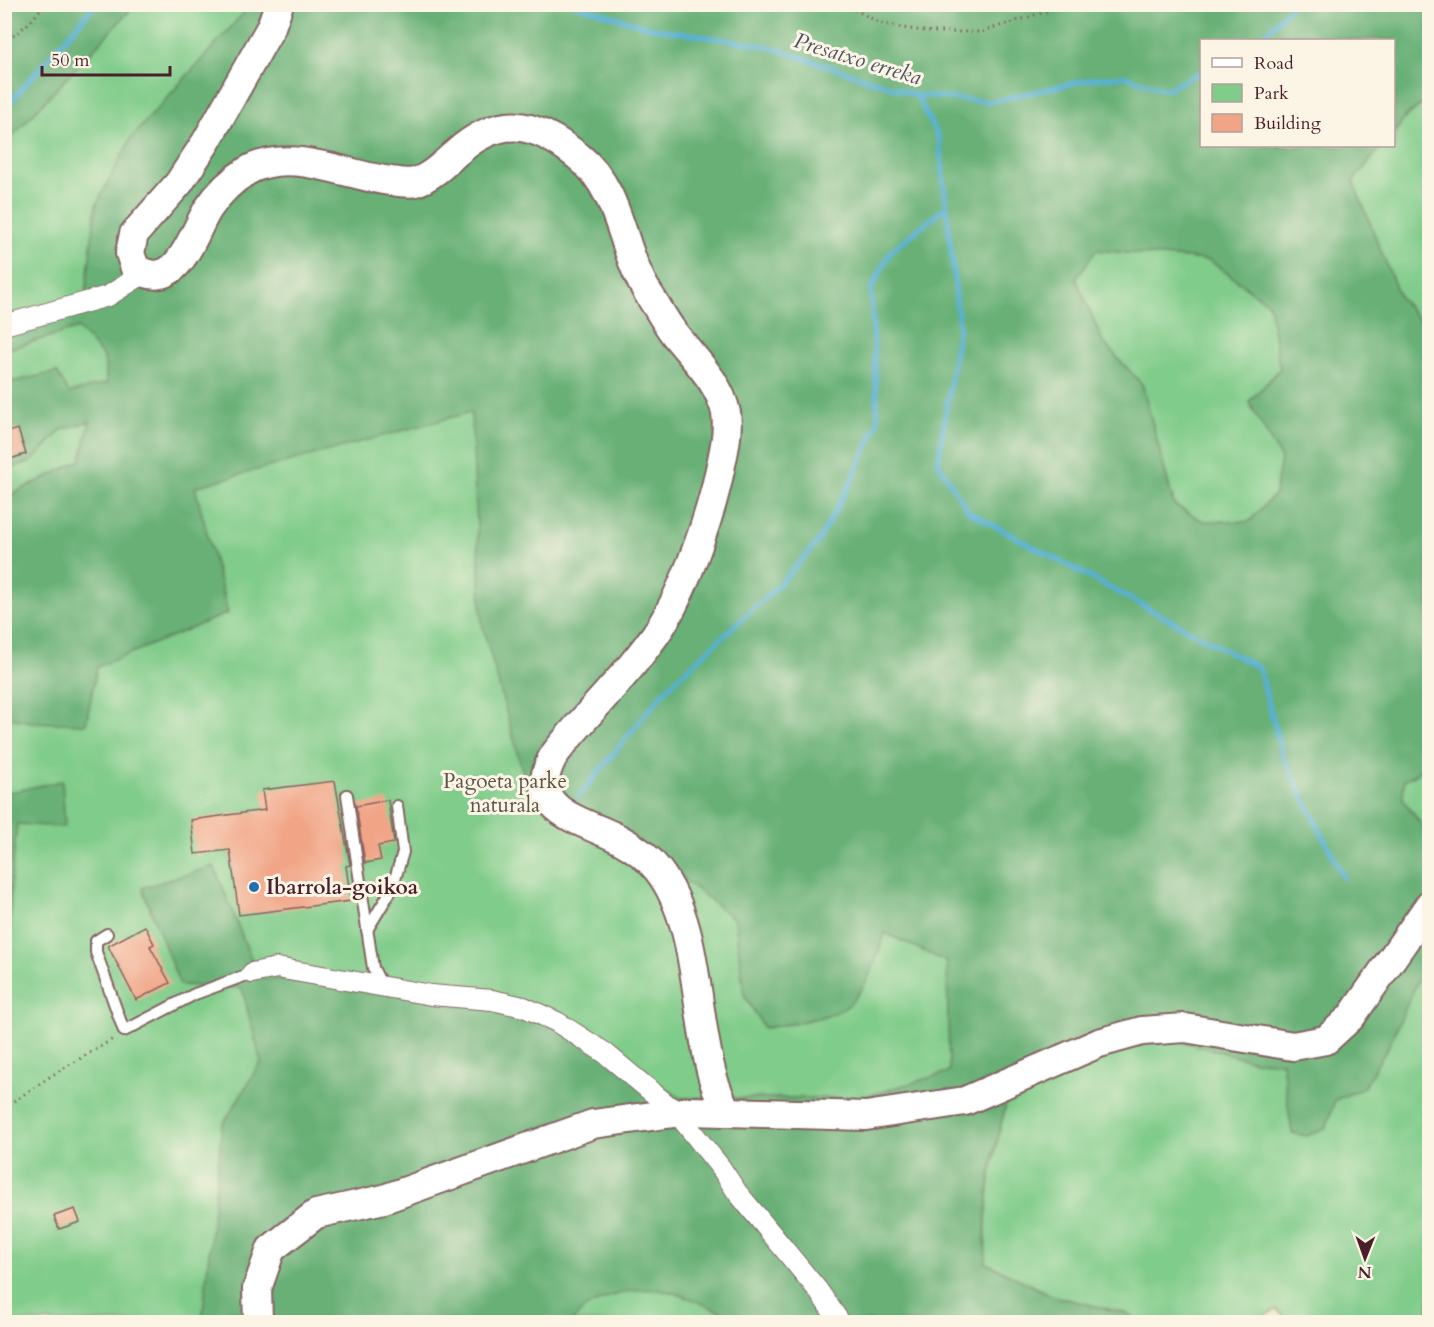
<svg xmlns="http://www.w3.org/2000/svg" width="1434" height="1327" viewBox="0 0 1434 1327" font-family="Cardo,serif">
	<rect width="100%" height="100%" fill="#fcf5e5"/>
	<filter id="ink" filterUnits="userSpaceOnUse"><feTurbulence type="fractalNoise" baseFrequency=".0167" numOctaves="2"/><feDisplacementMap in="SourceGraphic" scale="12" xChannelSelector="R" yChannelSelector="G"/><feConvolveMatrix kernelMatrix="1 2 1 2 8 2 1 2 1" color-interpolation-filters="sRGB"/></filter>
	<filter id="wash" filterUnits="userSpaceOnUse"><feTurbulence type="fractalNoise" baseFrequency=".008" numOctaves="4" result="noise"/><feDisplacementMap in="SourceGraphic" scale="24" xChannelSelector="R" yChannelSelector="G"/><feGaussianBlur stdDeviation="1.35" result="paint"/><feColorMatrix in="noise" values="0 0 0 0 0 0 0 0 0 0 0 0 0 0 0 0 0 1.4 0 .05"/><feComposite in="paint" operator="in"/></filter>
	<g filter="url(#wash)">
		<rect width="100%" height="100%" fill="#f0e4c5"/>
		<g fill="#80cc8a" stroke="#65765a" stroke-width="1.5">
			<path d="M135,5h140l-186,273 -5,29 -79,25 -1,-188z"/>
			<path d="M1429,99v232l-29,-33 -47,-117 29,-35h12c0,-24 18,-34 35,-47z"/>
			<path d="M1063,168l-60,381 -45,773h-953l-1,-814z"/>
			<path d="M1096,250l113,10 60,44 11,65 -31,33 33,57 -7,35 -26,28 -46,-1 -29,-16 -32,-121 -39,-42 -27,-63z"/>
			<path d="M78,328l26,29 3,26 -39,11 -63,-11v-33z"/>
			<path d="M90,420l-9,40 -76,38 -1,-28 28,-9 29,-31z"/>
			<path d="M1429,750v85l-26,-35 1,-20 14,-7z"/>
			<path d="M1429,954v368h-139l-14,-13 -18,13h-120l-9,-8 -76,-18 -67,-33c-3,-67 9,-118 26,-182l102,-37 64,-4 77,21 27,1 4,22 40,44 9,-28 28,-12 25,-41z"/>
		</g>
		<g fill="#68b076" stroke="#596850" stroke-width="1.5" fill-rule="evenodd">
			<path d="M5,4l130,1 -130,139 -1,-139z"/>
			<path d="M275,4l1154,1v94l-21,15 -14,18v-92h-192v106h180l-29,35 47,117 29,33v419l-11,23 -14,7 -1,20 26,35 1,119 -42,93 -25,41 -28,12 -9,28 -19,8 -15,-3 -10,-71 -27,-1 -77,-21 -64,4 -102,37c-17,64 -30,115 -26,182l67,33 76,18 9,8h-406l-4,-7c-44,-19 -71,-36 -119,-18 -19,8 -24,9 -37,25h-370l20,-196 39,-64 -19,-74 -62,-3 -38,-97 72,-22 45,112 40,2 249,30 132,88h180l89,-26 -2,-110 -62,-29c-8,25 -16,51 -35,71 -15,14 -65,21 -86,24l-20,-33 -9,-75 -90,-72 -107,-49 -14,-22 -42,-154 -11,-211 -276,75 33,126 -131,54 -11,57 -55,-2 -26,-5 -1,-219 77,-38 9,-39 -29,9 -29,31 -27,9v-87l52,-11 12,21 38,-10 -3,-26 -26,-29 -73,22v-18l79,-25 12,-102 35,-67 118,-131zM1096,250l113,10 60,44 11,65 -31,33 32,57 -6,35 -26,28 -46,-1 -29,-16 -32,-121 -39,-42 -27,-63z"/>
			<path d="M62,781l3,46 -48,-3 -6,57 -1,74 -5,9v-171z"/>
		</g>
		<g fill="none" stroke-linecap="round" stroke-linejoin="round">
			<g stroke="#56b1d4" stroke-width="5">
				<path d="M573,4l78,24 115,18 150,49 73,7 103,-23 33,-3 40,14 37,-19"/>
				<path d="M1260,40l33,-36"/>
				<path d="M916,95l23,43 20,188 -21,137 31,49 290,156 24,89 61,121"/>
				<path d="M4,109l92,-105"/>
				<path d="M579,796l87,-107 112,-103 40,-44 33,-60 27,-60 -7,-132 20,-39 56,-45"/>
			</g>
		</g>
		<g id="blocks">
			<g fill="#f1a486">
				<path d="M18,429l8,25 -22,7v-28z"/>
				<path d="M335,781l15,84 -4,1 5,35 -112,14 -9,-65 -35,4 -4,-34 74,-10 -3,-20z"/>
				<path d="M388,800l6,43 -16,3 3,14 -16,3 -9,-57z"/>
				<path d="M145,926l9,18 -4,2 20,37 -34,17 -28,-54z"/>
				<path d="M75,1209l5,13 -21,7 -5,-13z"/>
			</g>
		</g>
	</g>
	<g filter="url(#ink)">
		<use href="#blocks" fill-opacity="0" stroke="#846461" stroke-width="1.5"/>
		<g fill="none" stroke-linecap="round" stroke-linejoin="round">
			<g stroke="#846461" stroke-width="14">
				<g id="lane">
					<path d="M347,795l26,173 9,18"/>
					<path d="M367,930l25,-41 11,-37 -6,-46"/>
					<path d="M107,934l-11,7v11l28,79 71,-37 57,-21"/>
				</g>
			</g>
			<g stroke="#846461" stroke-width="22">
				<g id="street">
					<path d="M4,325l104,-29 35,-22"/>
					<path d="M252,973l25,-5 154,27 61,5 32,7 33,15 48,31 72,60 44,55 16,24 80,97 23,33"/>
				</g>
			</g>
			<g stroke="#846461" stroke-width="32">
				<g id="secondary">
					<path d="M279,4l-8,23 -65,115 -27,41 -45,51 -4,19 5,15c43,27 57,-34 73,-59 10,-15 24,-29 39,-38 43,-25 99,5 144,10 7,1 17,3 24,1 15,-4 29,-18 40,-28 45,-40 78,-34 124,3 44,35 41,95 71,139 8,12 15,25 23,36 19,25 47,50 53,81 3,20 -3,42 -7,61 -9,43 -35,117 -59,154 -31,46 -72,83 -106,127 -32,56 29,65 65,84 15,8 29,18 39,31 42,54 36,144 55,208 3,11 9,23 13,34"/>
					<path d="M258,1322l-1,-33 14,-40 45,-35 68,-15 209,-75 96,-13 177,5 99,-15 134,-58 43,-12 43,-3 108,18 33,-6 25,-23 79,-113"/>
				</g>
			</g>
			<g stroke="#846461" stroke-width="3" stroke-dasharray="1.5 4.5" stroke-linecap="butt">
				<path d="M844,4l36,19 23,5 28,4h50l89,-28"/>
				<path d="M4,44l27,-23 14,-17"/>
				<path d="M4,1108l50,-34 59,-35"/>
			</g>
			<use href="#lane" stroke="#fff" stroke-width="10"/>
			<use href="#street" stroke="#fff" stroke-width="20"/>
			<use href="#secondary" stroke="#fff" stroke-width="28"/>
		</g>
	</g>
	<circle fill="#1f6fb2" stroke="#fcf5e5" stroke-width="2" cx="254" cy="887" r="6"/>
	<g text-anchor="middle" stroke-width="6" stroke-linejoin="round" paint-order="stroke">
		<g font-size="21" fill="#5a5348" stroke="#fcf5e5">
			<text x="505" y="788">Pagoeta parke<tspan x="505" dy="24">naturala</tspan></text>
		</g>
		<g font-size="21" font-weight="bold" fill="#4a1f2b" stroke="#fcf5e5" text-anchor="start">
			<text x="266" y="894">Ibarrola-goikoa</text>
		</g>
		<g font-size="22" font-style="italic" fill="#4e5266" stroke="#fcf5e5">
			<text transform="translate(858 58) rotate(17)" y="8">Presatxo erreka</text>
		</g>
	</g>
	<rect width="1434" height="1327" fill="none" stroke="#fcf5e5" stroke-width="24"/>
	<rect x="1200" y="39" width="195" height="108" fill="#fcf5e5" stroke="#b59f9b" stroke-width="1.5"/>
	<rect x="1212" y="58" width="30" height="9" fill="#ffffff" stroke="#b59f9b" stroke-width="1.5"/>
	<text x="1254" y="69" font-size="18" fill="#4a1f2b">Road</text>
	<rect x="1212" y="84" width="30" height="18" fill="#80cc8a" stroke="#b59f9b" stroke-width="1.5"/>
	<text x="1254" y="99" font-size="18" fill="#4a1f2b">Park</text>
	<rect x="1212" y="114" width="30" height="18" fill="#f1a486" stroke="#b59f9b" stroke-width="1.5"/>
	<text x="1254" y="129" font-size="18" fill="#4a1f2b">Building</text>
	<g transform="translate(1365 1258) rotate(181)" stroke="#fcf5e5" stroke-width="4.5" paint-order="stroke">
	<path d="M0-4.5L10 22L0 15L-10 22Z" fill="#4a1f2b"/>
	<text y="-9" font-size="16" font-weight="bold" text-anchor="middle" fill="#4a1f2b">N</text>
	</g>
	<path d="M42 66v9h128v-9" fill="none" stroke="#4a1f2b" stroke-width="3"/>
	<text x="51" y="66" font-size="18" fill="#4a1f2b" stroke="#fcf5e5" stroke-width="4.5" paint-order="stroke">50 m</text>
</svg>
